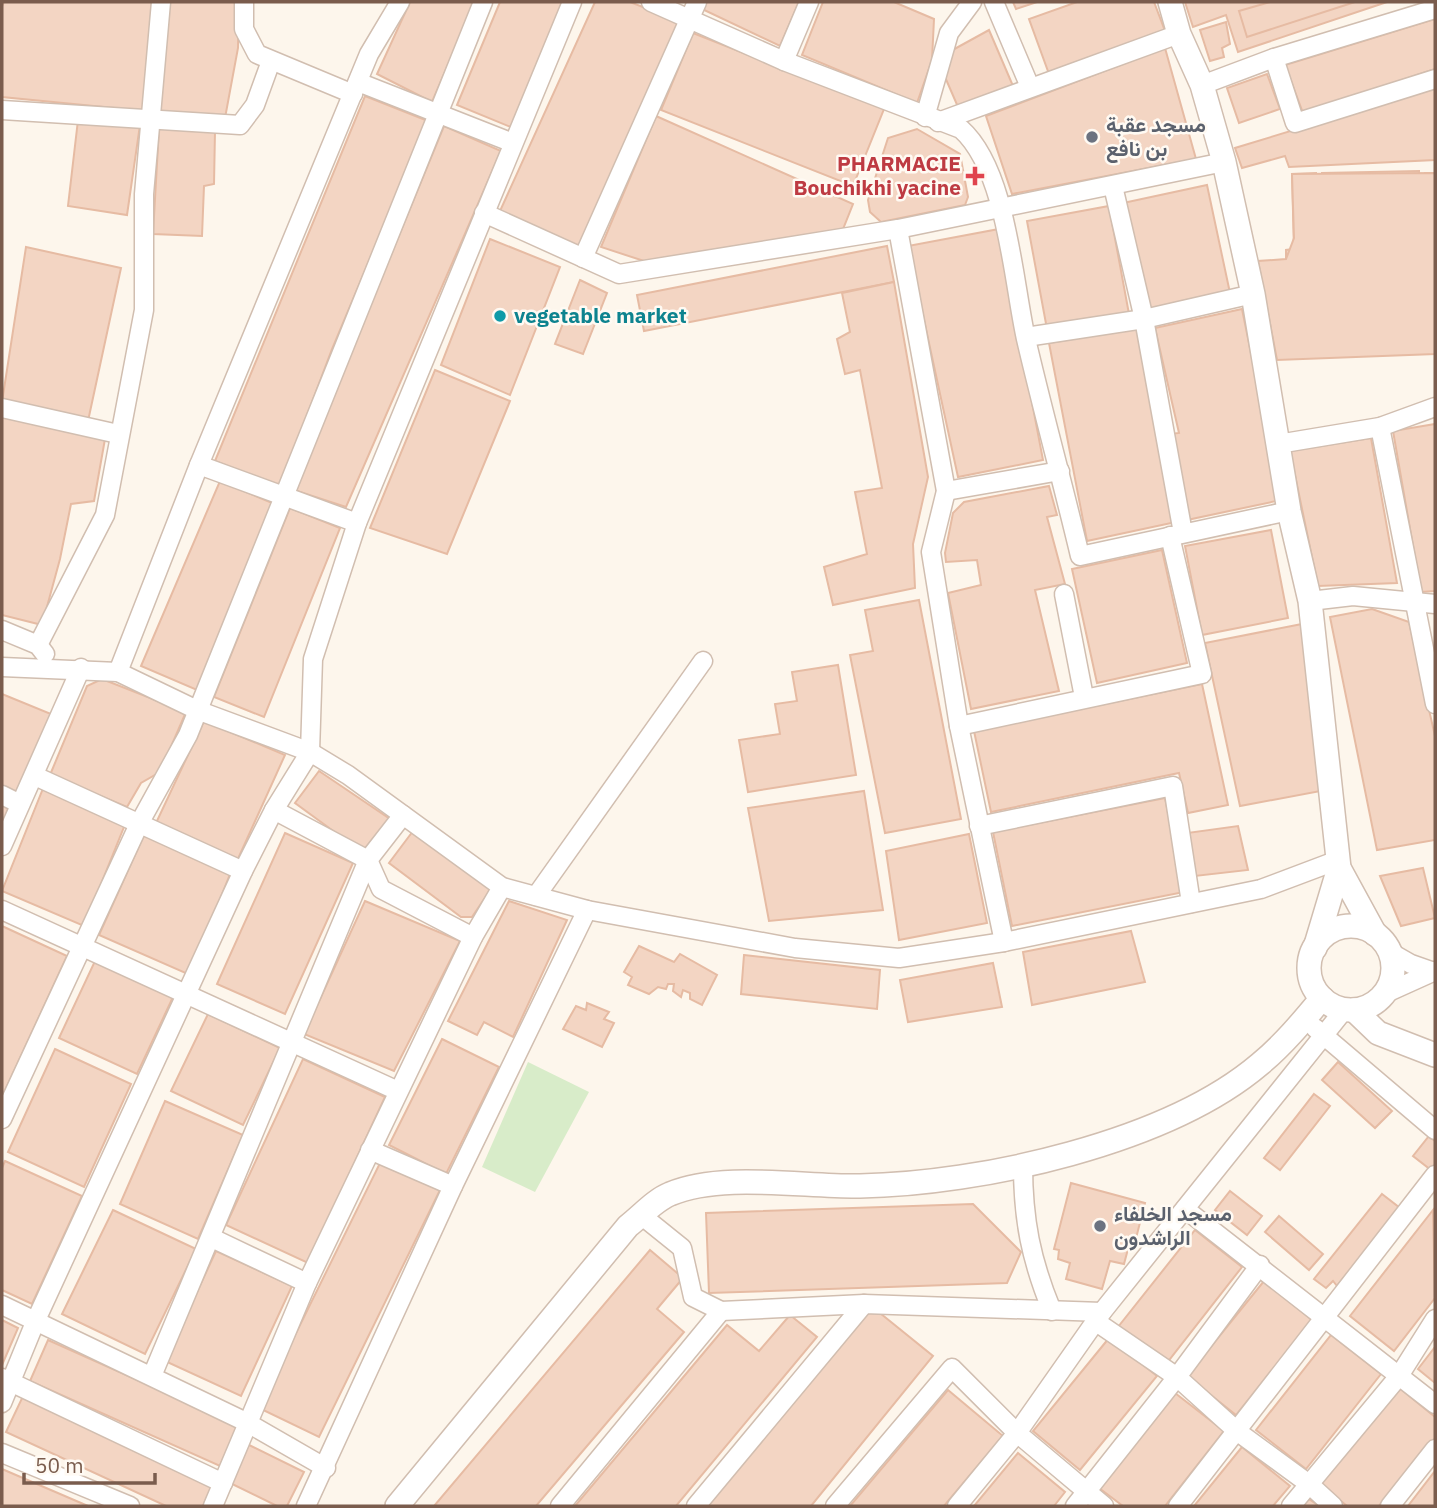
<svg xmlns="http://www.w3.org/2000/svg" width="1437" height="1508" viewBox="0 0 1437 1508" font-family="'IBM Plex Sans',Vazirmatn,sans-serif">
	<rect width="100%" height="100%" fill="#fdf6ec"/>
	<path fill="#d8ecc9" d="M528,1062l61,30 -54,100 -53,-25z"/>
	<g fill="#f3d5c3" stroke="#e6bba3" stroke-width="2">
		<path d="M4,2h148l-7,109 -143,-14v-91z"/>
		<path d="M167,2h72l-1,46 -13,70 -66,-3z"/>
		<path d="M410,2h65l-43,100 -55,-28z"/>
		<path d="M500,2h66l-53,126 -56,-23z"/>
		<path d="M595,2h35l49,19 -99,226 -80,-36z"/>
		<path d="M705,2h94l-19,44 -78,-37z"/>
		<path d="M823,2h71l40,17 -2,41 -15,43 -115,-48z"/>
		<path d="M1013,2h24l-21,7z"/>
		<path d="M1077,2h77l11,29 -116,43 -20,-55z"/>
		<path d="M1185,2h202l-149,50 -12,-37 -33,12z"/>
		<path d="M1270,2h85l-108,35 -8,-26z"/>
		<path d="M1435,19v50l-132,44 -18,-48z"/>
		<path d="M1226,22l4,22 -8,4 2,9 -14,4 -10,-31z"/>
		<path d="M989,30l24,56 -55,21 -13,-30 4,-25z"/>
		<path d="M693,33l191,76 -31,77 -192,-76z"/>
		<path d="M1165,48l31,111 -184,35 -26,-78z"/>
		<path d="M1267,74l13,35 -41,14 -12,-35z"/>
		<path d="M1435,87v73l-146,7 -4,-11 -43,12 -7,-20z"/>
		<path d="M365,96l63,25 -96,228 -52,138 -65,-26z"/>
		<path d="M656,116l197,88 -10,25 -199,32 -43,-14z"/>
		<path d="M78,120l62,5 -13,90 -59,-9z"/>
		<path d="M444,126l57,25 -155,356 -52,-17z"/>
		<path d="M159,128l56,3 -1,53 -10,2 -2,50 -49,-2z"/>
		<path d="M917,129l43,25 8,43 -3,8 -84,17 -11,-10 -2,-12 20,-62z"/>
		<path d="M1419,171v28l-97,2v-28z"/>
		<path d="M1316,173l3,84 -33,2v-9l8,-1 -2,-75z"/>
		<path d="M1425,173h10v162h-4z"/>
		<path d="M1435,173v181l-158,6 -19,-99 28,-2 8,-21 -2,-64z"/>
		<path d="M1207,185l23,108 -85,17 -22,-107z"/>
		<path d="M1109,206l20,108 -82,15 -20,-108z"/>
		<path d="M999,229l44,231 -85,17 -50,-231z"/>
		<path d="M490,239l70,28 -50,128 -69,-30z"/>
		<path d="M887,246l7,36 -250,49 -7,-36z"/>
		<path d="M26,247l95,21 -33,153 -86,-19z"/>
		<path d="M580,280l27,13 -24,61 -28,-10z"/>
		<path d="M894,282l34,195 -15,67 2,44 -82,17 -9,-38 43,-13 -12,-62 27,-4 -22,-118 -15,4 -8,-35 13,-7 -8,-39z"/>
		<path d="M1242,309l39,191 -94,20 -17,-86 9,-1 -24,-105z"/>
		<path d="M1138,328l38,194 -89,19 -38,-198z"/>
		<path d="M435,370l75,31 -63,153 -77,-26z"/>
		<path d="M2,414l103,25 -11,62 -23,3 -11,55 -18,66 -40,-10z"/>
		<path d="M1435,424v167l-14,1 -28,-161z"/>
		<path d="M1371,438l26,145 -79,3 -28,-135z"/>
		<path d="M220,481l57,24 -80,185 -56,-24z"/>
		<path d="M1049,486l8,29 -10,2 18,67 -30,6 24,101 -88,18 -23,-116 33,-8 -4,-25 -31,2 -1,-9 8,-40 11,-11z"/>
		<path d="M290,508l50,20 -76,189 -50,-20z"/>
		<path d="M1271,530l17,88 -86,17 -17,-89z"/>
		<path d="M1162,550l25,113 -90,20 -25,-114z"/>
		<path d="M919,600l42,219 -76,14 -35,-178 23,-4 -8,-41z"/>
		<path d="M1372,609l37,13 26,114v104l-58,10 -47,-233z"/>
		<path d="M1302,624l24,166 -86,16 -35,-163z"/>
		<path d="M838,665l18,110 -108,17 -9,-52 41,-6 -5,-30 22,-3 -5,-29z"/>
		<path d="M102,679l84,33 -26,60 -19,11 -14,24 -77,-32 37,-89z"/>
		<path d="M1202,684l26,121 -40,8 -9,-40 -188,39 -17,-81z"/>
		<path d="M2,694l49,20 -35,80 -14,-6z"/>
		<path d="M204,721l81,34 -48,106 -81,-38z"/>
		<path d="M319,771l71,48 -28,33 -67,-49z"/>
		<path d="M44,786l82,36 -42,104 -82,-35z"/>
		<path d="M864,791l19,119 -114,11 -21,-113z"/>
		<path d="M1165,798l19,94 -172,34 -19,-94z"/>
		<path d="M2,802l8,3 -8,20z"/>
		<path d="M1238,826l10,44 -53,6 -8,-43z"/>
		<path d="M147,828l85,41 -42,106 -91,-40z"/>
		<path d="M413,831l80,55 -21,31h-11l-72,-54z"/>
		<path d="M285,833l68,30 -68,151 -68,-30z"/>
		<path d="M969,834l18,89 -88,17 -13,-89z"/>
		<path d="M1423,868l12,50 -34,8 -21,-50z"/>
		<path d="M365,901l95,40 -66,130 -90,-37z"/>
		<path d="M509,901l58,19 -54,117 -29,-15 -7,13 -29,-14z"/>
		<path d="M2,926l65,30 -65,141z"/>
		<path d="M1131,931l14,51 -113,23 -9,-53z"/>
		<path d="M639,946l35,16 6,-8 37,21 -15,30 -12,-6v-6l-7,-3 -2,7 -8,-6 1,-7h-6l-2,5 -8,-2 -9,7 -21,-9 4,-8 -8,-5z"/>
		<path d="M744,955l136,15 -3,39 -136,-15z"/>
		<path d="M95,961l78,36 -36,77 -78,-36z"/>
		<path d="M993,963l9,44 -94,15 -8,-42z"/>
		<path d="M587,1003l22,9 -5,7 10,4 -12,24 -39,-18 13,-23 10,4z"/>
		<path d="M208,1014l72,34 -37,77 -72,-34z"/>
		<path d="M442,1039l57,28 -53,107 -57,-29z"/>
		<path d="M55,1049l76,35 -47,103 -76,-35z"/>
		<path d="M303,1059l82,38 -77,166 -82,-38z"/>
		<path d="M1338,1062l54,49 -17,17 -53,-48z"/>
		<path d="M1314,1094l16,12 -50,64 -16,-12z"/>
		<path d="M165,1101l78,34 -45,104 -78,-35z"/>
		<path d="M1429,1136l6,5v24l-4,5 -18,-14z"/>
		<path d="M382,1159l59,29 -122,249 -60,-29z"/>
		<path d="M5,1161l77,35 -50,108 -30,-14v-122z"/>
		<path d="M1071,1183l74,20 -12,47 -5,-1 -4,15 -14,-3 -8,28 -36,-10 4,-16 -12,-4 1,-9 -5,-1z"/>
		<path d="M1230,1191l32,25 -15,19 -32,-25z"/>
		<path d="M1382,1194l18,14 -63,78 -4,-5 -7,7 -12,-9z"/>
		<path d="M973,1204l48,48 -14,31 -298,10 -3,-80z"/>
		<path d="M113,1210l83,39 -51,105 -83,-40z"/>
		<path d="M1433,1210l2,88 -41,53 -44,-35z"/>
		<path d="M1279,1216l44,38 -14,16 -44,-38z"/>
		<path d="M1195,1230l47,37 -76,97 -48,-37z"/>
		<path d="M650,1250l33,28 -26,31 27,23 -148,174h-102z"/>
		<path d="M216,1251l76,35 -51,110 -76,-35z"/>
		<path d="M1264,1281l48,39 -76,95 -49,-39z"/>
		<path d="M870,1305l63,51 -122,150h-105z"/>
		<path d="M790,1315l27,22 -141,169h-101l152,-181 32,26z"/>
		<path d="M2,1320l16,8 -16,37z"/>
		<path d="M1331,1335l50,39 -75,95 -50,-39z"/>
		<path d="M1109,1338l48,38 -77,94 -47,-39z"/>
		<path d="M48,1340l190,85 -18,41 -190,-85z"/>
		<path d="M1435,1347v36l-17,-14z"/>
		<path d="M1397,1386l38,31v22l-56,67h-32l-30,-25z"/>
		<path d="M948,1390l55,46 -59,70h-94z"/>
		<path d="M1175,1393l49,38 -59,75h-42l-24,-18z"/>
		<path d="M24,1394l190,88 -11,24h-37l-160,-74z"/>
		<path d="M247,1444l57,28 -17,34h-10l-49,-24z"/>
		<path d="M1242,1447l48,39 -17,20h-79z"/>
		<path d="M1018,1453l47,39 -11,14h-80z"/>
		<path d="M2,1469l86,37h-86z"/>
		<path d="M1435,1471v35h-27z"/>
		<path d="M1306,1497l13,9h-20z"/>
	</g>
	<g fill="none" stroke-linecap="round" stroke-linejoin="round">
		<g stroke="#d1beb0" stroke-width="21">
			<g id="minor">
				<path d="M244,2v27l13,25 96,40"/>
				<path d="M651,2l133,59 177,68c46,41 52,152 65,210 17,73 37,145 54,217l209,-45"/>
				<path d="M994,2l36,85"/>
				<path d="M1274,58l21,65 140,-44"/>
				<path d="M784,61l25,-59"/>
				<path d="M358,82l155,61"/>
				<path d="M1202,85l72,-27 161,-49"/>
				<path d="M2,110l238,15 15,-20 16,-44"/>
				<path d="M925,117l24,-84 23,-31"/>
				<path d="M938,122l241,-88"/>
				<path d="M1113,186l31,133 39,214"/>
				<path d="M484,213l135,61 279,-45 326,-67"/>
				<path d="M898,229l48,262 -15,61 28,174 45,216"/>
				<path d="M583,258l114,-256"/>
				<path d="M1026,337l118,-18 109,-25"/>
				<path d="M2,408l116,26"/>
				<path d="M1380,427l55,277"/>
				<path d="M1278,444l102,-17 55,-20"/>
				<path d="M199,465l158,58"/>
				<path d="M946,491l114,-20"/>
				<path d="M1064,594l20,103"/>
				<path d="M1310,601l43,-5 82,8"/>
				<path d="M2,630l36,15 7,9"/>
				<path d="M38,645l67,-130 39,-205v-116l17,-192"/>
				<path d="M2,667l116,5 79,38 113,42 38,23 154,112 85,23 208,38 104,10 105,-16 257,-53 77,-29"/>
				<path d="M118,672l81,-207 170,-411 31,-52"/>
				<path d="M959,726l243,-52 -32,-138"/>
				<path d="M35,776l208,95"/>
				<path d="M2,795l18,9"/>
				<path d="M274,810l94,50 13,29 92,48"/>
				<path d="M979,826l194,-40 18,117"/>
				<path d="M2,846l79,-178"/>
				<path d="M536,896l167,-235"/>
				<path d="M2,910l396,181"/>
				<path d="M1390,952l21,12 23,8"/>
				<path d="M1384,994l51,-23"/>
				<path d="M1315,1028l120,102"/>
				<path d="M2,1119l138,-297 48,-87 295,-733"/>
				<path d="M370,1150l83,36"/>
				<path d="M1023,1165c0,55 8,95 29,146"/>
				<path d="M1185,1209l250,195"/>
				<path d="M641,1215l41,33 11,49 28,14 143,-7 238,8"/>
				<path d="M212,1238l95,45"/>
				<path d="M2,1305l244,117 80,46"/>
				<path d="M1095,1321l82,56 61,55 71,52 24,22"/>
				<path d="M152,1376l216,-516 35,-45"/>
				<path d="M2,1378l221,105"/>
				<path d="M2,1403l34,-83 207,-449 31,-61 36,-58 3,-93 44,-136 215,-521"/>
				<path d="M2,1453l128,53"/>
				<path d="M213,1506l94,-223 166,-346 29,-50"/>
				<path d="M306,1506l147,-320 134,-276"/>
				<path d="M560,1506l161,-195"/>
				<path d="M696,1506l168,-202"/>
				<path d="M835,1506l117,-138 65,65 87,73"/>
				<path d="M957,1506l60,-73 85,-121 242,-302"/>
				<path d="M1075,1506l102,-129 83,-112"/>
				<path d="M1178,1506l257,-331"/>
				<path d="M1291,1506l108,-130 36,-57"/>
				<path d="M1390,1506l45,-57"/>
			</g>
		</g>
		<g stroke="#d1beb0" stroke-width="26">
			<g id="tertiary">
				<path d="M1170,2l9,32 23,51 22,77 29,132 36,217 21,90 29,267 36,66"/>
				<circle cx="1351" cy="968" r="42"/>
				<path d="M1315,948l24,-80"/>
				<path d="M1354,1010l24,23 57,22"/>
				<path d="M397,1506l231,-280c13,-10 27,-26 42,-32 51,-22 134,-7 190,-8 120,-2 307,-43 400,-122 23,-19 43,-43 62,-66"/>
			</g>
		</g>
		<use href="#minor" stroke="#fff" stroke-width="18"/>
		<use href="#tertiary" stroke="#fff" stroke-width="23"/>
	</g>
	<g fill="#6b7280" stroke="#fffaf3" stroke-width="2.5">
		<circle cx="1092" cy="137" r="7"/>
		<circle cx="1100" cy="1226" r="7"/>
	</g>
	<path fill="#e0444e" stroke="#fffaf3" stroke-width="2.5" d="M971.5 165.5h7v7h7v7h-7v7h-7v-7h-7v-7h7z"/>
	<circle fill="#0f9aa8" stroke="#fffaf3" stroke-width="2.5" cx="500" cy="316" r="7"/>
	<g text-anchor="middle" stroke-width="5" stroke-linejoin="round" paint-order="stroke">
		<g font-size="21" font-weight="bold" fill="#5b616d" stroke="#fffaf3" text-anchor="start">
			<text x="1106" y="132">مسجد عقبة<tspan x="1106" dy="24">بن نافع</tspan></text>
			<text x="1114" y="1221">مسجد الخلفاء<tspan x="1114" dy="24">الراشدون</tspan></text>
		</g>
		<g font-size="21" font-weight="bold" fill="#be3a42" stroke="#fffaf3" text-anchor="end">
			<text x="961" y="171">PHARMACIE<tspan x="961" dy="24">Bouchikhi yacine</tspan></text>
		</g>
		<g font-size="21" font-weight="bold" fill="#0d838f" stroke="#fffaf3" text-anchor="start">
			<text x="514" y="323">vegetable market</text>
		</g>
	</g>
	<rect width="1437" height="1508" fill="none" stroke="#7a5c4d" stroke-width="7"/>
	<path d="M24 1473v10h131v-10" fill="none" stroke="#7a5c4d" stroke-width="3.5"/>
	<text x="35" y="1473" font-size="21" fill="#7a5c4d" stroke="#fffaf3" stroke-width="5" paint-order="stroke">50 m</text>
</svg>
